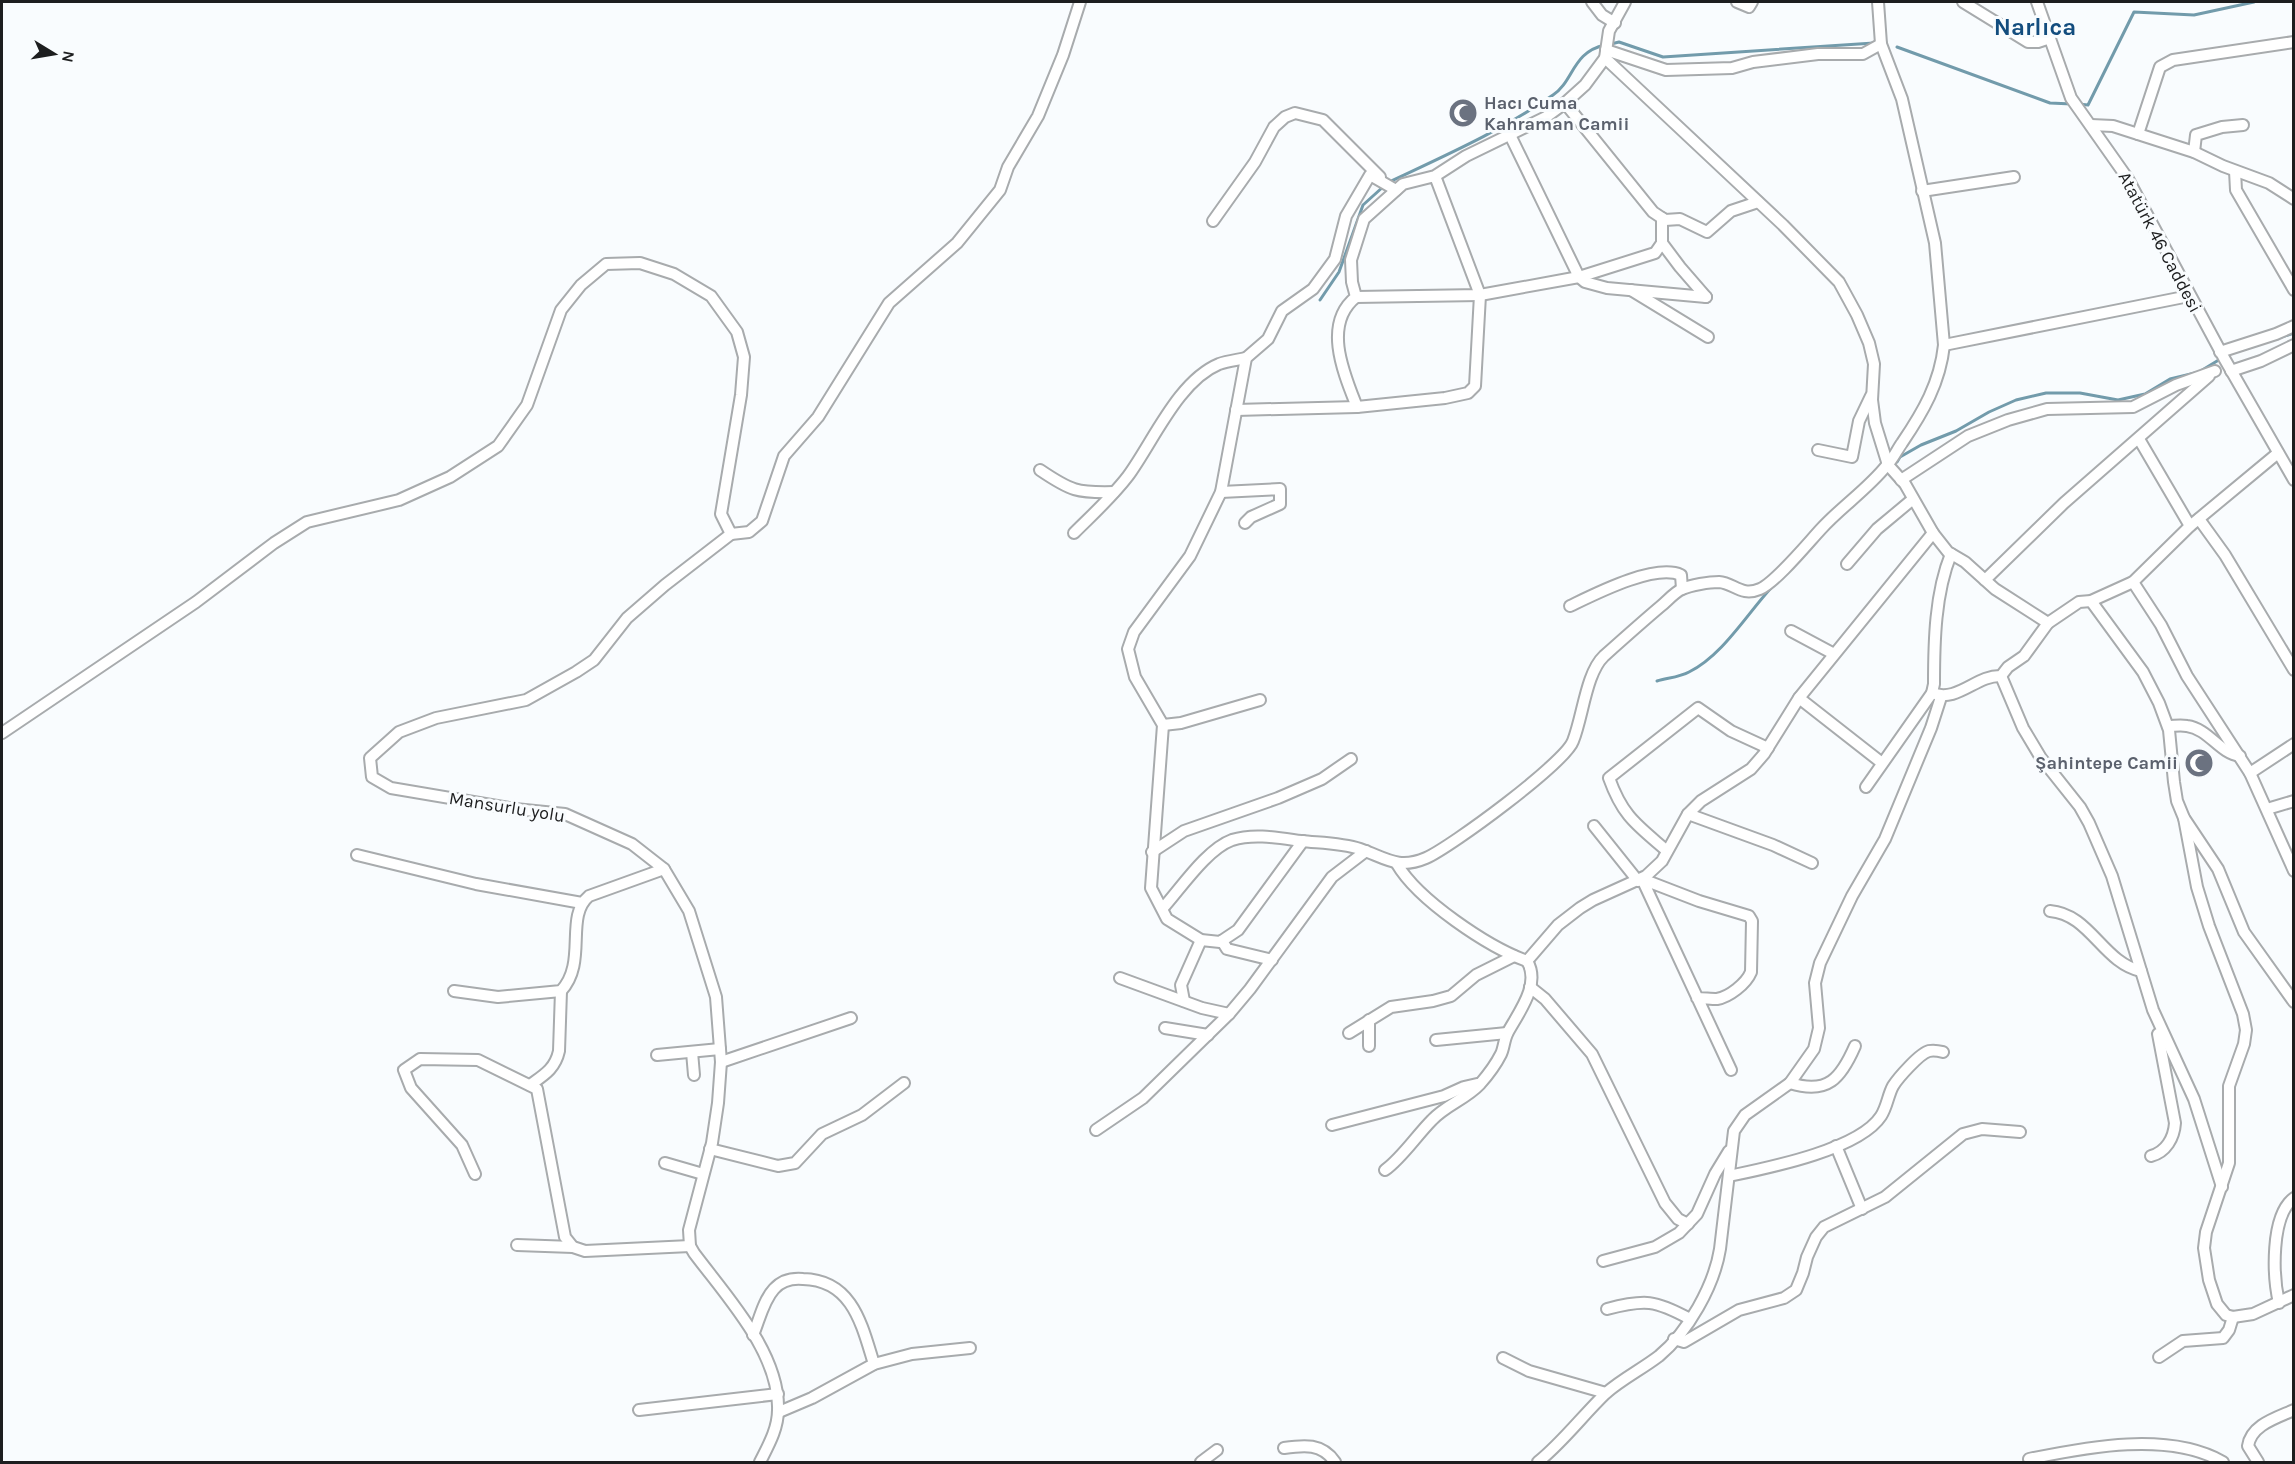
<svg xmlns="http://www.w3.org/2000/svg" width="2295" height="1464" viewBox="0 0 2295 1464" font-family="Karla,sans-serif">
	<rect width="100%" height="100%" fill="#f9fcfe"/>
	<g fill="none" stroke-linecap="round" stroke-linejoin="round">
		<g stroke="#729bab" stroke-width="3">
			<path d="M1611,44l8,-2 44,15 211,-14"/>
			<path d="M1897,47l153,56 22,1"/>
			<path d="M2078,104l10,1 46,-93 60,3 60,-13"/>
			<path d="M1389,182c55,-26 114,-52 164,-87 21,-14 19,-43 52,-50"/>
			<path d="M1320,300l19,-28 24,-67 21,-19"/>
			<path d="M2242,350l52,-17"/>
			<path d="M1897,462l3,-5 21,-12 35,-14 33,-19 27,-12 30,-7h34l38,7 27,-6 25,-15 29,-7 23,-14"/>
			<path d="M1657,681c10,-3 23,-4 32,-9 33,-16 58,-58 82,-84"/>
		</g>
		<g stroke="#a8abad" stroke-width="14">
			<g id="minor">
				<path d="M1592,2l10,13 13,8"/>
				<path d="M1737,2l12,5 3,-5"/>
				<path d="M1878,2l3,42 21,55 33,144 9,102 245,-49"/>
				<path d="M1963,2l65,40h10l12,-4"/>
				<path d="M2037,2l34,96 57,81 96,179 70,122"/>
				<path d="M1606,50l60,20 66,-2 21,-6 65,-8h45l18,-10"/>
				<path d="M1605,58l178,167 56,57 18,33 12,28 5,21 -2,36 3,23 13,42 17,19 28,49 15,19 17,10 30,27 53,34"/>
				<path d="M1565,103l88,109 12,8 15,-1 27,13 24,-21 27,-9"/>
				<path d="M2091,125l22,1 81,26 29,14 46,17 25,16"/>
				<path d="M2138,134l22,-67 13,-7 121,-18"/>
				<path d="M1510,135l69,142 6,5 22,6 99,9"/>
				<path d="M2194,152l2,-17 26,-8 21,-2"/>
				<path d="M2235,171l1,19 58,100"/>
				<path d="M1435,176l45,119 -5,91 -7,7 -23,5 -88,9c-13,-33 -35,-83 -1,-110l-4,-15 -1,-22 13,-41 39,-35 32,-8 31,-20 80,-39 19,-14 20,-18 20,-27 4,-27 16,-29"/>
				<path d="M1922,191l92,-14"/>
				<path d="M1213,221l42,-59 19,-35 11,-10 10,-4 28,7 57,57"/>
				<path d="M1662,243l18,24 26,30"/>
				<path d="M1631,290l77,47"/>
				<path d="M1356,297l124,-2 99,-18 76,-24 7,-10v-25"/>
				<path d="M2220,352l56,-18 18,-8"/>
				<path d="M2231,371l30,-10 33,-16"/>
				<path d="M1236,410l121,-3"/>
				<path d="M2139,439l51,87"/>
				<path d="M1818,450l34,7 7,-36 12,-25"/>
				<path d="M1040,470c31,21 37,23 74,22"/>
				<path d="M1901,480l67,-44 40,-16 39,-11 86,-2 43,-22 39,-14"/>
				<path d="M1221,492l59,-3v15l-29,13 -6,6"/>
				<path d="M2199,519l26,36 69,115"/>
				<path d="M1074,533c18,-18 38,-36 54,-57 25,-34 50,-95 91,-112 8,-3 18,-4 27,-6"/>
				<path d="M731,534l-66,51 -38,33 -33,42 -18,12 -50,28 -90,18 -37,14 -29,26 2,19 19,11 124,21 50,5 67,30 32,25 25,42 27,86 5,65 -3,41 -6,40 -23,87 1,16 4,7c32,43 86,100 84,157 0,19 -10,36 -18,52"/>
				<path d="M1847,564l30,-35 36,-30"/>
				<path d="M1985,580l79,-77 145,-127"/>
				<path d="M2133,582l28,43 26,51 63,97 44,98"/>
				<path d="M2091,601l52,71 16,31 10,27 5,52 3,19 7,17 34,51 26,63 50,70"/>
				<path d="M1570,606c25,-12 85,-43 111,-31l1,14"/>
				<path d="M1791,631l43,23"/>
				<path d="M2001,676l22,52 18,30 39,49 9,16 23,53 41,134 41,89 28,88"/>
				<path d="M1932,693c26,10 44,-18 69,-17l7,-9 16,-11 24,-33 31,-21 12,-1 42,-19 57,-56 88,-73"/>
				<path d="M1799,698l83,65"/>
				<path d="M1163,725l18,-2 79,-23"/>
				<path d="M2168,726c6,0 13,-1 19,0 22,3 32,27 53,30"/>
				<path d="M2,733l194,-131 78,-59 33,-21 92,-22 51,-23 48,-31 29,-41 34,-95 20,-25 25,-21 34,-1 34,11 37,22 26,36 7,25 -3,38 -20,119 10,20 18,-2 13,-11 22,-65 34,-39 71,-114 68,-60 43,-53 8,-23 30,-51 25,-61 17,-53"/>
				<path d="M2250,773l44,-29"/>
				<path d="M1866,787l66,-94 2,-9c0,-42 1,-91 17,-130"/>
				<path d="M2267,809l27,-8"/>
				<path d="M1688,814l85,31 39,18"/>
				<path d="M2184,818l13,69 12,39 34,88 3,16 -2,14 -15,42v77l-23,69 -2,16 5,32 8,24 9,11 7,2 20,-3 41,-19"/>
				<path d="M1594,826l44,55"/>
				<path d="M1303,841l-65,89 -18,12 -19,-2 -34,-21 -16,-31 12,-163 -28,-48 -7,-28 6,-17 56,-76 31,-64 25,-134 22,-19 14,-28 31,-22 22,-30 11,-43 24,-41 26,15"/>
				<path d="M1667,851c-30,-26 -44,-34 -58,-73l89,-70 33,23 37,17"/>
				<path d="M1152,852l32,-21 94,-33 44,-19 29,-20"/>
				<path d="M357,855l119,29 106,19"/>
				<path d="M1397,864c21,36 91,83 130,97l31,-36 22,-17 13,-8 53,-24 16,-15 26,-47 13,-13 50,-32 13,-15 35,-56 134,-165"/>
				<path d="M1163,908c18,-20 44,-59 69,-68 22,-7 47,-2 69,1 19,2 41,2 59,8 26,9 38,21 66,9 25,-11 139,-95 147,-117 10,-25 13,-68 31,-85 19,-17 38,-34 57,-50 6,-5 14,-14 21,-17 9,-4 27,-7 37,-7 15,1 22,15 41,7 16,-7 48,-46 61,-60 21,-23 47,-40 66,-64 6,-6 10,-15 15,-22 21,-31 38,-60 42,-98"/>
				<path d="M2050,911c40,3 53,52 91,60"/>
				<path d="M1222,941l5,8 45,11"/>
				<path d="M1120,978l82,30 27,6"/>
				<path d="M1530,987l15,12 47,55 73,149 13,16 10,5"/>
				<path d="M454,991l44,6 63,-6c27,-29 3,-74 28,-95l75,-27"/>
				<path d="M1697,998c6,0 14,1 20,1 12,-2 29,-15 34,-27l1,-51 -3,-5 -50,-15 -57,-22 89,191"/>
				<path d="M1184,1001l-3,-16 20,-45"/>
				<path d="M1165,1028l43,7"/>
				<path d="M1349,1033l42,-26 42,-6 18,-5 25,-21 38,-19"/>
				<path d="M1436,1040l71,-7"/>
				<path d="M1369,1046v-26"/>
				<path d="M692,1052l2,23"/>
				<path d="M657,1055l63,-6"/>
				<path d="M721,1062l130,-44"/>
				<path d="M1790,1083c38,12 51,-5 65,-37"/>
				<path d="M530,1085c14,-10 25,-16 29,-34l2,-60"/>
				<path d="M1332,1125l112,-29 20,-9 13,-3"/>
				<path d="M1096,1130l47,-32 86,-84 21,-25 82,-112 34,-26"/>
				<path d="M1836,1146l26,63"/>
				<path d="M710,1149l68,17 17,-3 27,-29 40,-19 42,-32"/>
				<path d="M2151,1156c15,-4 23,-18 24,-33l-17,-89"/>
				<path d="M665,1163l38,11"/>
				<path d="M1385,1170c16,-11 32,-35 47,-50 14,-15 34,-21 48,-36 7,-8 16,-20 21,-30 3,-6 3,-15 7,-22 11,-20 33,-48 19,-71"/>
				<path d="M475,1174l-13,-29 -51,-57 -7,-18 16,-11 58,1 59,29 28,148 8,10 12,4 105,-5"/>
				<path d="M1729,1176c38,-8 130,-26 152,-60 6,-9 7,-21 12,-30 5,-8 27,-33 36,-35 5,-1 10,0 14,1"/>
				<path d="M517,1245l56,2"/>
				<path d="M1603,1261l52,-14 24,-14 18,-19 18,-40 14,-23"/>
				<path d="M2279,1303c-6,-26 -9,-87 15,-105"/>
				<path d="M1607,1309c38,-10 48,-9 83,10"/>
				<path d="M753,1335c6,-14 10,-34 21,-46 8,-9 18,-11 29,-10 50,1 59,47 71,85"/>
				<path d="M1674,1339l10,3 55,-32 45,-12 12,-8 7,-17 4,-16 9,-20 8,-10 61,-30 78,-63 19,-5 38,3"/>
				<path d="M2159,1357l24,-16 40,-3 6,-8 4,-13"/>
				<path d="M1503,1358l26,13 77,22"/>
				<path d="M639,1410l139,-16"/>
				<path d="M779,1412l33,-14 62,-34 38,-10 58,-6"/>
				<path d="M1284,1448c20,-3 38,-5 51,14"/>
				<path d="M2029,1459c58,-12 140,-28 194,3"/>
				<path d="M1201,1462l16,-12"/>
				<path d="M1538,1462c25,-20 45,-47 68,-69 16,-14 36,-24 53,-37 29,-24 55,-70 61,-107l14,-118 11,-16 45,-32 24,-34 5,-21 -4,-45 5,-20 32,-67 33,-57 46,-111 10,-31"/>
				<path d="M2258,1462l-10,-16c3,-21 28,-28 46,-36"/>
			</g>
		</g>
		<use href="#minor" stroke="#fff" stroke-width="10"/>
	</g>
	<defs>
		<g id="mosque-disc" transform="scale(1.5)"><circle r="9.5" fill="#6b7280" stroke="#f9fcfe"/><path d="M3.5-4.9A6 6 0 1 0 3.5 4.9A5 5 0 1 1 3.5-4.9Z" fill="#fff"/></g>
	</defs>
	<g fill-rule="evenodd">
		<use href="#mosque-disc" x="1463" y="113"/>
		<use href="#mosque-disc" x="2199" y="763"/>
	</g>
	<g text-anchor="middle" stroke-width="6" stroke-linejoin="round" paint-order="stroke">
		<g font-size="18" font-weight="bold" fill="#5b616d" stroke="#f9fcfe" text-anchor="start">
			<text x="1484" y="109">Hacı Cuma<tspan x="1484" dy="21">Kahraman Camii</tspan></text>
			<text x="2178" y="769" text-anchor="end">Şahintepe Camii</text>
		</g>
		<g font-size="18" fill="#1d1e1f" stroke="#f9fcfe">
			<text transform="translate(2160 242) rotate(62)" y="6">Atatürk 46 Caddesi</text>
			<text transform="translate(507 807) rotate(9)" y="6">Mansurlu yolu</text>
		</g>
		<g font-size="24" font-weight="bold" fill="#134d7e" stroke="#f9fcfe">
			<text x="2035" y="35">Narlıca</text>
		</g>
	</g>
	<rect width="2295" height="1464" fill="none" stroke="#1d1e1f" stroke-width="6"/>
	<g transform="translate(54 54) rotate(101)" stroke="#f9fcfe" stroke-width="4.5" paint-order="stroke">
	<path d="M0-4.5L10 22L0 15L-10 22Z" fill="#1d1e1f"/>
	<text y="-9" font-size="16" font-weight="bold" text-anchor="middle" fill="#1d1e1f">N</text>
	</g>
</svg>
